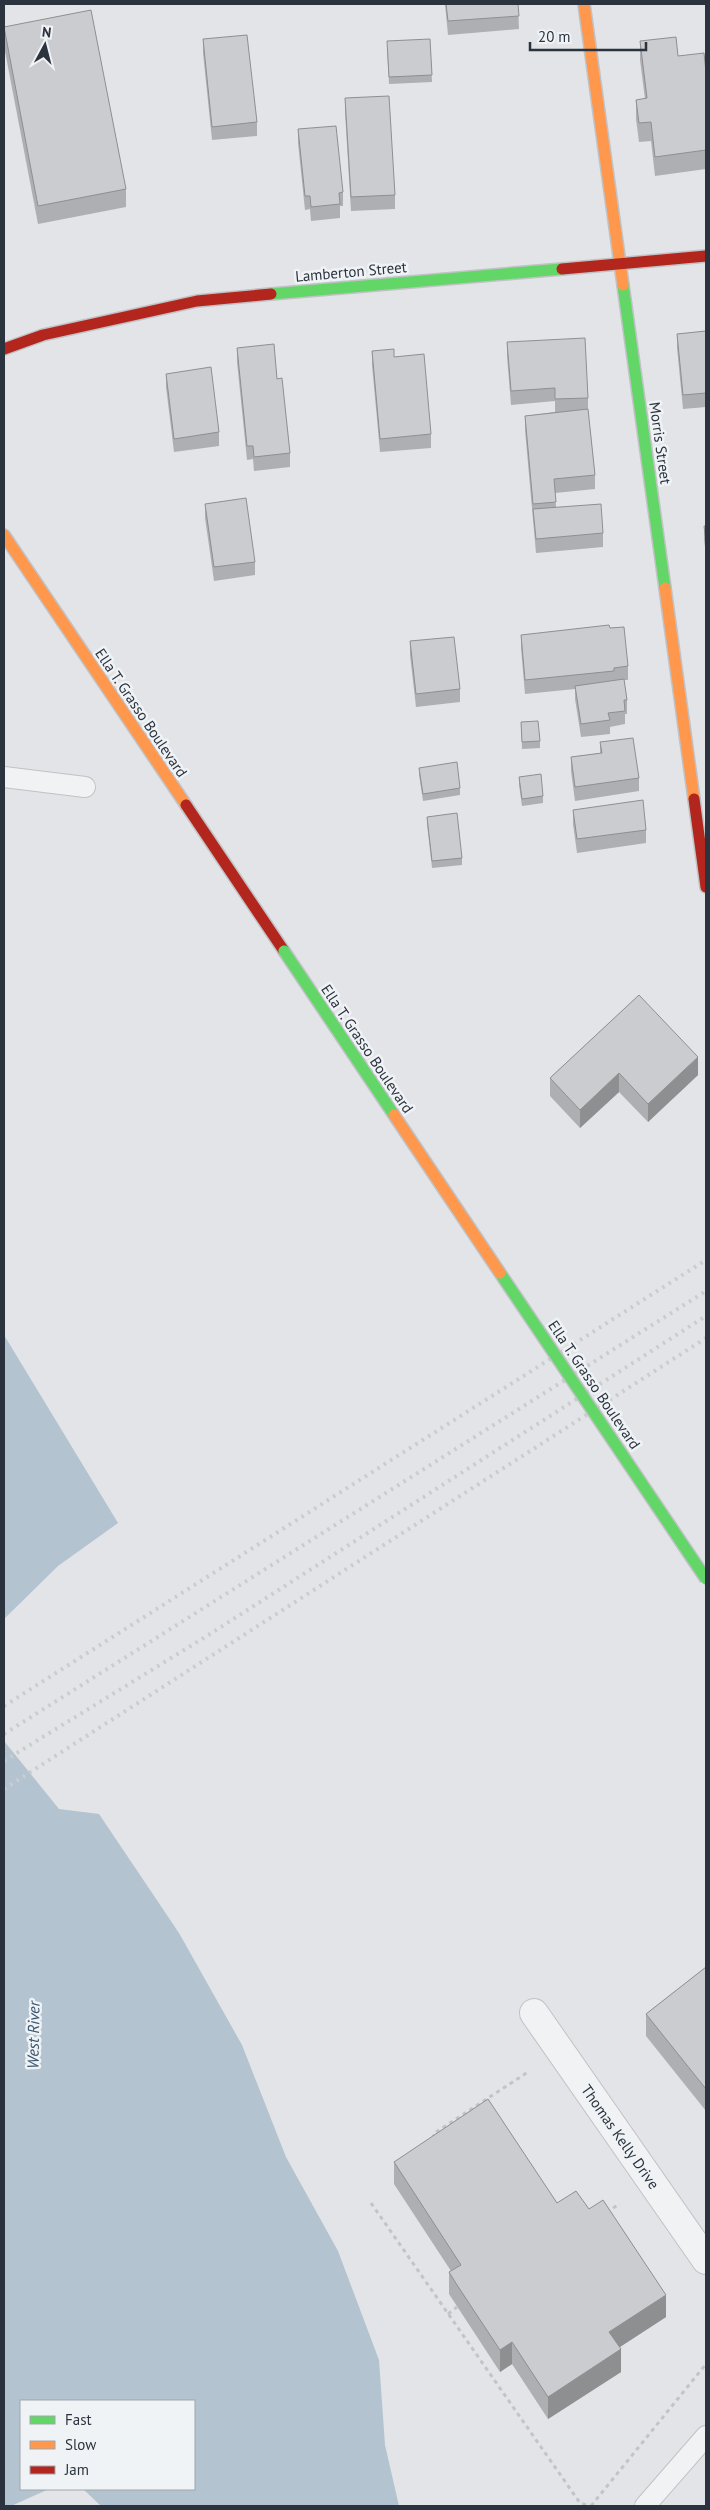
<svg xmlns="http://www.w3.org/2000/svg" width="710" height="2510" viewBox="0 0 710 2510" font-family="'PT Sans',sans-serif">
	<rect width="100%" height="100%" fill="#e2e4e7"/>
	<g fill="#b3c3cf">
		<path d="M4,1335l114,188 -60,43 -54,53z"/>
		<path d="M4,1741l55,68 40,5 80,119 63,112 44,112 52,94 41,109 6,85 14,61h-298l-18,-17h111v-88h-173v88h28l-38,17h-7z"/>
	</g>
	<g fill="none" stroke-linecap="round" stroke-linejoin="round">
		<g stroke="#c1c2c5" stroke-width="22">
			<g id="lane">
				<path d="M4,777l81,10"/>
				<path d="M645,2506l61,-70"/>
			</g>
		</g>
		<g stroke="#c1c2c5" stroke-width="30">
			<path id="street" d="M534,2013l172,247"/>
		</g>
		<g stroke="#c1c2c5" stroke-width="14">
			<g id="fast">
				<path d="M623,285l42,303"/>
				<path d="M271,294l291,-25"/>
			</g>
		</g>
		<g stroke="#c1c2c5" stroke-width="14">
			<g id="slow">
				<path d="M584,4l39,281"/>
				<path d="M4,535l182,270"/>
				<path d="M665,588l29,211"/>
			</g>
		</g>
		<g stroke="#c1c2c5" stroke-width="14">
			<g id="jam">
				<path d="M562,269l144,-13"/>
				<path d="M4,349l39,-14 154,-34 74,-7"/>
				<path d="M694,799l12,88"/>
				<path d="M186,805l98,146"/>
			</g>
		</g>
		<g stroke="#c2c5c7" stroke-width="3" stroke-dasharray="4 4" stroke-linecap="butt">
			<path d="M435,2138l-2,-4 95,-62"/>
			<path d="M371,2203l209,300 10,3"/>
			<path d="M606,2212l14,-8"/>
			<path d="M448,2314l9,-7"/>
			<path d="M591,2506l115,-142"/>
		</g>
		<use href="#lane" stroke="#f1f2f4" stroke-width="20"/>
		<use href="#street" stroke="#f1f2f4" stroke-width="28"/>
		<use href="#fast" stroke="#63d668" stroke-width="11"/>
		<use href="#slow" stroke="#ff974d" stroke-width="11"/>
		<use href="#jam" stroke="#b3261e" stroke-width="11"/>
		<g stroke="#cbccce" stroke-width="4" stroke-dasharray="2.5 5" stroke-linecap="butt">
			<path d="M4,1706l702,-446"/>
			<path d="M4,1734l702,-443"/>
			<path d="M4,1761l206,-127 496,-318"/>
			<path d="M4,1789l702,-451"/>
		</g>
		<g stroke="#bfc1c4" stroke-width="14" stroke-linecap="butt">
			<g id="fast-bridge">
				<path d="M284,951l110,164"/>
				<path d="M500,1273l206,306"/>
			</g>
		</g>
		<g stroke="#bfc1c4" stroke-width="14" stroke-linecap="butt">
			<path id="slow-bridge" d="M394,1115l106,158"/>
		</g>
		<use href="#fast-bridge" stroke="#63d668" stroke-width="11"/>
		<use href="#slow-bridge" stroke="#ff974d" stroke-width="11"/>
	</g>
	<g fill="#aeafb2">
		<path d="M445,4h73l1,25 -71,6z"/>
		<path d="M4,27l122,162v18l-88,17 -34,-178z"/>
		<path d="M203,39l54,83v14l-45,4 -9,-87z"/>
		<path d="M430,39l2,43 -43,2 -2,-36z"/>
		<path d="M640,41l38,15 28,16v97l-51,7 -4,-35 -12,1 -3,-23v-19l9,-1 -5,-39z"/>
		<path d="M345,98l50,97v14l-44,2 -6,-99z"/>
		<path d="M298,129l45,63v14h-3v12l-29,3 -1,-12 -5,1 -7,-67z"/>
		<path d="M706,331v76l-23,2 -6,-61v-14z"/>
		<path d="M507,342l81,56v11l7,66v14l-40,4 1,14 47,26v14l-67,6 -11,-123v-14l30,-4v-11l-44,4 -4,-49z"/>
		<path d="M237,348l40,31 13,74v14l-36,4 -1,-12 -6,1 -10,-98z"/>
		<path d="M372,351l22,6 37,77v14l-51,4 -8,-87z"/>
		<path d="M166,374l53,58v14l-45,6 -8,-65z"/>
		<path d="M205,504l50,58v13l-41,6 -9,-63z"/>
		<path d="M704,526h2v28l-2,-14z"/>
		<path d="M610,628l18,38v14h-4l3,20v14h-2v10l-15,3v7l-29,3 -6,-38v-10l-50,5 -4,-46v-13z"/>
		<path d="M410,641l50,48v13l-44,5 -6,-52z"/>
		<path d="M521,722l19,19v7l-18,1z"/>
		<path d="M600,742l39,36v13l-64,10 -4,-30v-14l29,-4z"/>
		<path d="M419,768l41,20v7l-37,6 -4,-26z"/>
		<path d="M519,777l24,19v7l-21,3 -3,-21z"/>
		<path d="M573,810l73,20v13l-69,10 -4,-29z"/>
		<path d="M427,817l35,41v7l-30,3 -5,-44z"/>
		<path d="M639,995l59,80 -50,47 -29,-30 -39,36 -30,-32v-18z"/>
		<path d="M706,1967v144l-60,-75v-22z"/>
		<path d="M394,2162l163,41 32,6 77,108 -46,30 1,25 -73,47 -36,-55 -12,8 -51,-78v-22l2,-1 -57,-87z"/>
	</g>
	<g fill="#8d8f91">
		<path d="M698,1057v18l-50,47v-18z"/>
		<path d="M619,1073v19l-39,36v-18z"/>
		<path d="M666,2295v22l-57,37v-22z"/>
		<path d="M512,2342v22l-12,8v-22z"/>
		<path d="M621,2349v23l-73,47v-22z"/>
	</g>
	<g fill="#cacccf" stroke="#8d8f91">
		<path d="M446,4h72l1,12 -71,5z"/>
		<path d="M91,10l35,179 -88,17 -34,-179z"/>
		<path d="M247,35l10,87 -45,5 -9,-88z"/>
		<path d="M676,37l2,19 26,-3 2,19v78l-51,7 -4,-35 -12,1 -3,-23 11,-2 -7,-57z"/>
		<path d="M430,39l2,36 -43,2 -2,-36z"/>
		<path d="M389,96l6,99 -44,2 -6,-99z"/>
		<path d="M336,126l7,66 -4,1 1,11 -29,3 -1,-11h-5l-7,-67z"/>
		<path d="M706,331v62l-23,2 -6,-61z"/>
		<path d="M585,338l3,60 -33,1v-11l-44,3 -4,-49z"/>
		<path d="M274,344l3,35 5,-1 8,75 -36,4 -1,-11h-6l-10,-98z"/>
		<path d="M394,349v8l30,-3 7,80 -51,5 -8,-88z"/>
		<path d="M211,367l8,65 -45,7 -8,-65z"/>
		<path d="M588,409l7,66 -41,4 2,23 -23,2 -8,-88z"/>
		<path d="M246,498l9,64 -41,5 -9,-63z"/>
		<path d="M601,504l2,29 -67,6 -3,-30z"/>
		<path d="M704,526h2v15z"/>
		<path d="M609,625l1,3 14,-1 4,39 -14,2v3l-89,9 -4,-45z"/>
		<path d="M454,637l6,52 -44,5 -6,-53z"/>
		<path d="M624,679l3,21h-3l1,11 -17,2 2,7 -29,4 -6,-38z"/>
		<path d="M538,721l2,20 -18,1 -1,-20z"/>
		<path d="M633,738l6,40 -64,9 -4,-30 31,-4 -2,-11z"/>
		<path d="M457,762l3,26 -37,6 -4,-26z"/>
		<path d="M541,774l2,22 -21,3 -3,-22z"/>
		<path d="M643,800l3,30 -69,9 -4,-29z"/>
		<path d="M457,813l5,45 -30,3 -5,-44z"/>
		<path d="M639,995l59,62 -50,47 -29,-31 -39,37 -30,-32z"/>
		<path d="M706,1967v122l-60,-75z"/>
		<path d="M488,2099l69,104 19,-12 13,18 14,-9 63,95 -57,37 12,17 -73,48 -36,-55 -12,8 -43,-65 -8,-13 12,-7 -67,-103z"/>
	</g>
	<g text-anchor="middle" stroke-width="5" stroke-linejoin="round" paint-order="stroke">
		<g font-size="15" fill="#2b333e" stroke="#f0f3f6">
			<text transform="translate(351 272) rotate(-5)" y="5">Lamberton Street</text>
			<text transform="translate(660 443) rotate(82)" y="5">Morris Street</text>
			<text transform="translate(141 713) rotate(56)" y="5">Ella T. Grasso Boulevard</text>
			<text transform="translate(367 1049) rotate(56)" y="5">Ella T. Grasso Boulevard</text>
			<text transform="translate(594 1385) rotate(56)" y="5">Ella T. Grasso Boulevard</text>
			<text transform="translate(620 2137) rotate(55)" y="5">Thomas Kelly Drive</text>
		</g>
		<g font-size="16" font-style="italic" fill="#39556e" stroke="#f0f3f6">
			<text transform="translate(33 2035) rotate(-89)" y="6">West River</text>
		</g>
	</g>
	<rect width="710" height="2510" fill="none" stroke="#2b333e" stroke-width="10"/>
	<rect x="20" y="2400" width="175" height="90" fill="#f0f3f6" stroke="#a1a6ac"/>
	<rect x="30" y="2416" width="25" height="8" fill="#63d668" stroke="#a1a6ac"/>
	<text x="65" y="2425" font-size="15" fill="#2b333e">Fast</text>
	<rect x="30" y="2441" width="25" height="8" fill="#ff974d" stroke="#a1a6ac"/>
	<text x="65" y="2450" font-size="15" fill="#2b333e">Slow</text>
	<rect x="30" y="2466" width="25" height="8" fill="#b3261e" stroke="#a1a6ac"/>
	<text x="65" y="2475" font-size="15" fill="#2b333e">Jam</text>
	<g transform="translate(45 45) rotate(7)" stroke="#f0f3f6" stroke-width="4" paint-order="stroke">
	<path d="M0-4L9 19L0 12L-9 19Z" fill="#2b333e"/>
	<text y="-8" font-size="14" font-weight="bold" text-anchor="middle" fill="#2b333e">N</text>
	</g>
	<path d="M530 42v8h116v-8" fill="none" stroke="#2b333e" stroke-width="2.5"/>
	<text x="538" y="42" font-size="15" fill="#2b333e" stroke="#f0f3f6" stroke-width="4" paint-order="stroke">20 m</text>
</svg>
